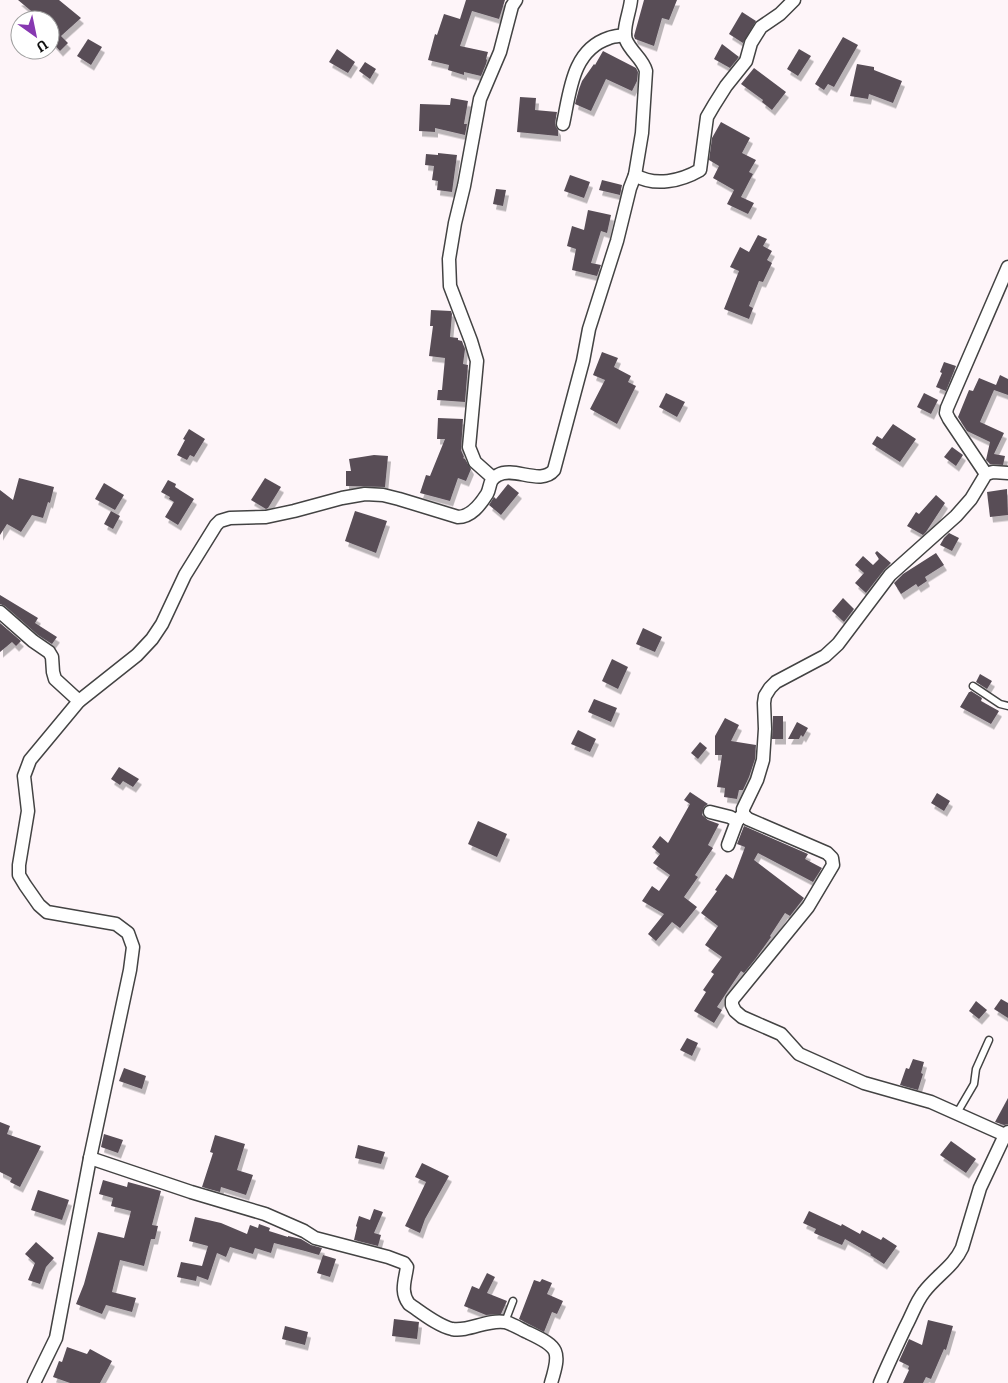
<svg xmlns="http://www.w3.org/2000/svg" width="1008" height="1383" viewBox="0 0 1008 1383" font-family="Bitter,serif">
	<defs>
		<filter id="shadow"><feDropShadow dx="3" dy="5.5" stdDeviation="0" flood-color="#0004"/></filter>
	</defs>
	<rect width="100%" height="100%" fill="#fef5f9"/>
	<g fill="#584e57" filter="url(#shadow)">
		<path d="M18,0h41l22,18 -20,18 7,7 -8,8 -10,-11v-20h-8z"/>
		<path d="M466,0h39l-6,19 -27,-8 -12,35 28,6 -2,7 1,1 -1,4 -5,12 -17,-4v3l-16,-5 1,-5 -21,-5 7,-26 2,1 7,-21 16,5z"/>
		<path d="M644,0h33l-8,20 -7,-2 -8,28 -19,-7 -1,-3z"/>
		<path d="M742,12l14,9 -13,22 -14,-9z"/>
		<path d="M843,37l15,8 -24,42 -6,-3 -4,6 -9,-6z"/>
		<path d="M88,39l14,8 -11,18 -14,-9z"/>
		<path d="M722,44l17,13 -9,11 -16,-9z"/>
		<path d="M337,49l18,13 -7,11 -19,-11z"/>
		<path d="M799,49l12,7 -13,20 -11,-7z"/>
		<path d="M603,51l33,17 2,4 -1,9 -5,10 -26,-12 -15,32 -16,-7 1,-4 3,-11 3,-8 12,-17 1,1z"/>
		<path d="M365,62l11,7 -6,10 -11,-8z"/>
		<path d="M857,64l17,3v3l28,11 -9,22 -24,-9 -1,5 -18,-3z"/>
		<path d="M754,68l32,24 -14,18 -10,-8 1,-2 -22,-16z"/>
		<path d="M520,97l16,1 -1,12 22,2 -2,11 1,4 2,3v6l-41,-4z"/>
		<path d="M451,98l17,3 -4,23h3l-2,11 -30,-7v4l-16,-1 1,-27 30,1z"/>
		<path d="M721,122l29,16 -8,15 14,7 -7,12 4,2 -12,23 13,6 -6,11 -21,-10 7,-14 -21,-12 6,-12 -10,-6 3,-22z"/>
		<path d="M438,153l19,2 -5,37 -15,-2 1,-9 -6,-1 2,-14 -9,-1 1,-11 12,1z"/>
		<path d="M570,175l20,7 -6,16 -20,-7z"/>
		<path d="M602,180l20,5 -2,10 -21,-5z"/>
		<path d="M496,189l10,1 -3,16 -10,-2z"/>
		<path d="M588,210l23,5 -4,18 -6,-2 -10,32 10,2 -4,11 -25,-6 4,-21 -9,-3 5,-20 12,4z"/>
		<path d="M758,235l9,4 -4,7 9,5 -5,9 5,3 -9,19 -4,-1 -10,25 4,2 -4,11 -25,-10 15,-38 -9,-4 10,-20 9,5z"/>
		<path d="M431,310l20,1 1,3 -2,23 8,1v2l4,1 1,3 2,5 -2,15 5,1 -3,37 -28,-2 1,-10h4l3,-32 -16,-2 4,-30h-3z"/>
		<path d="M602,352l16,6 -4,9 17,9 -3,6 8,4 -19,38 -27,-15 15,-29 -12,-5z"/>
		<path d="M944,362l12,4 -10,25 -10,-4 6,-14 -2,-1z"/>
		<path d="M1000,375l8,4v16l-14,-5 -14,32 24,11 -10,21 11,2 -2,9 -13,-1 -4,-4 4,-18 -23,-11 -9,-14 11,-27 4,1 6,-13 17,7z"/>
		<path d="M666,393l19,9 -8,15 -18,-10z"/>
		<path d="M924,393l14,7 -7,14 -14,-7z"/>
		<path d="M438,418l25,1 -2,31 3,7 -1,1 2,1 6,10 -5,12 -8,-3 -8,23 -30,-8 6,-18 4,1 15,-37h-8z"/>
		<path d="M893,424l23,15 -16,23 -28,-18 5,-8 5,3z"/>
		<path d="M189,429l16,10 -11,18 -4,-2 -3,5 -10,-5 8,-15 -2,-1z"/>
		<path d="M952,447l11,8 -7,11 -12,-9z"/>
		<path d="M374,455l14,1 -3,31 -39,-1v-15h5l-2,-12z"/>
		<path d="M19,478l35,9 -4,16 -2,-1 -5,16 -11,-3 -11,17 -14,-8 -7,11v-45l13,10z"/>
		<path d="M265,478l16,9 -13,21 -2,1 -15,-9z"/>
		<path d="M168,480l8,4 -1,3 19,12 -16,26 -13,-8 9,-15 -5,-3 1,-2 -9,-5z"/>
		<path d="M104,483l20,12 -9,15 -20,-11z"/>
		<path d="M508,484l11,9 -18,22 -12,-10 5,-8 2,2z"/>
		<path d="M1007,489l1,26 -18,2 -3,-25z"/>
		<path d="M936,495l9,8 -19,29 -3,3 -16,-9 9,-14 3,2z"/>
		<path d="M111,511l9,5 -7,13 -9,-5z"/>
		<path d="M355,511l32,10 -11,32 -31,-12z"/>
		<path d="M949,533l10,5 -7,13 -12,-6 4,-7z"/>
		<path d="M877,551l14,12 -7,7 -18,23 -11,-10 9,-10 -9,-8 8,-9 10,9 6,-6 -4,-6z"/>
		<path d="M936,553l8,12 -19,12 2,4 -9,6 -2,-3 -15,10 -7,-11 9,-9z"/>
		<path d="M0,595l38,23 -3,5 22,14 -5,7 -14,-9 -33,-29 -5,-2z"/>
		<path d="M843,598l11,11 -10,13 -12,-11z"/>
		<path d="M0,623l21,18 -5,5 -4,-4 -12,10z"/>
		<path d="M643,628l19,9 -7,15 -19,-8z"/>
		<path d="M612,659l16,8 -10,22 -16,-8z"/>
		<path d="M980,674l12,7 -5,8 -11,-7z"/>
		<path d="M971,691l11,7 -1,3 18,10 -8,13 -31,-17 9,-15h1z"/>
		<path d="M594,699l23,9 -6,14 -23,-10z"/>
		<path d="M773,716h10v23h-11z"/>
		<path d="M725,718l14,7 -8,16 25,4 -1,14 -6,18 -6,13h-4l-2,9 -13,-2 1,-9 -8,-1 5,-32h-7v-19z"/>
		<path d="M797,722l11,6 -5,9 -2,-2 -2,4h-11z"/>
		<path d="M578,730l18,9 -6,13 -19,-8z"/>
		<path d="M700,742l7,6 -9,11 -7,-6z"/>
		<path d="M119,767l20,12 -6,8 -10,-6 -3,4 -9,-6z"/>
		<path d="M690,792l18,12 -4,3 -2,8 6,5 11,4 -11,21 5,3 -18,27 3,2 -14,20 13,10 -17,21 -8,-6 -16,19 -8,-7 16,-20 -22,-13 10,-15 7,5 11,-16 -17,-12 7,-9 -8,-7 8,-11 8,7 22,-39 -6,-4z"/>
		<path d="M937,793l13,8 -6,10 -13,-8z"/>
		<path d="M478,821l29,13 -10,23 -29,-13z"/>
		<path d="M744,826l64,28 -3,5 17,9 -9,14 -55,-29 -4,7 50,38 -14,18 -5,-3 -15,23 1,1 -15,21 -12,15 -3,-2 -24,36 5,3 -8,13 -20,-12 12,-19 -3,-2 11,-16 -3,-2 11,-15 -17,-12 13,-19 -17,-13 16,-22 -2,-1 11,-16 7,5 11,-29 1,-3 -8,-3z"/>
		<path d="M1001,999l7,4v15l-14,-9z"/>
		<path d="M976,1001l11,9 -8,9 -10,-8z"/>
		<path d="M687,1038l11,5 -6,13 -12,-6z"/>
		<path d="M913,1059l11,3 -3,11 2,1 -5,16 -18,-5 6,-17 3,1z"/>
		<path d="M124,1068l22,8 -4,13 -23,-8z"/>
		<path d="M1008,1098v26l-4,1 -9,-3z"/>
		<path d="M0,1122l10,4 -3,8 34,12 -21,41 -10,-5 2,-4 -12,-6z"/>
		<path d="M104,1134l19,6 -5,13 -17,-6z"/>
		<path d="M215,1135l30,9 -8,26 16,5 -7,20 -25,-8 -1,5 -18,-5 11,-34 -3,-1z"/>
		<path d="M951,1141l25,18 -10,14 -26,-18z"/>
		<path d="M358,1145l27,7 -4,12 -26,-6z"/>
		<path d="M422,1163l27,13 -24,43 -5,14 -15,-7 21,-44 -11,-5z"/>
		<path d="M103,1180l24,7 1,-5 33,9 -9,34 6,1 -3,13h-4l-7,27 -24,-6 -8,32 24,6 -4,14 -26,-7 -4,9 -26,-10 8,-20 14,-52 26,6 7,-27 -20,-5 2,-8 -14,-4z"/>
		<path d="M38,1190l31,10 -7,20 -31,-10z"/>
		<path d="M374,1209l9,3 -9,21 7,2 -3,11 -24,-6 3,-13 -1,-1 3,-10 11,4z"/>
		<path d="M809,1211l32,15 1,-2 18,10 2,-4 19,10 2,-3 14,9 -13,18 -14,-9 1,-1 -26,-15 -3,6 -28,-12 2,-4 -13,-6z"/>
		<path d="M195,1217l26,6 26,11 3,-9 8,3 1,-4 11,4 -1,3 19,6v-1l13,3 10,6 11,3 -3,7 -14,-4 -31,-8 -3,10 -16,-5 -2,6 -23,-7 -4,10 -9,-4 -9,27 -11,-4 -1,5 -19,-4 4,-15 21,4 6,-20 -19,-5z"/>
		<path d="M36,1242l18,16 -8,9 -6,17 -12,-4 7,-17 -10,-9z"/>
		<path d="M323,1255l13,4 -6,18 -13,-4z"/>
		<path d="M487,1273l8,4 -8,16 20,8 -6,13 -15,1 -22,-9 8,-20 7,3z"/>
		<path d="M542,1279l10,4 -5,11 16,7 -6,13 -5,-2 -8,20 -25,-13 15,-39 6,2z"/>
		<path d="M394,1319l25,3 -2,17 -25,-3z"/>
		<path d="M928,1320l25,6 -7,24 -2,-1 -13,30 -5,-2 -3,6h-20l6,-13 -1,-1 1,-3 -10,-5 10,-22 13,6z"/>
		<path d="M285,1326l23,6 -3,13 -23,-6z"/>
		<path d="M67,1347l20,7 3,-5 22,12 -12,22h-30l-17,-6 6,-16 3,1z"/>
	</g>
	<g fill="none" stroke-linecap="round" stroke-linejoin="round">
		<g stroke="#434343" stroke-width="9">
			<g id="lane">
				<path d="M973,686l27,18 8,2"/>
				<path d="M957,1113l17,-29 2,-15 13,-29"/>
				<path d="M505,1322l8,-21"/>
			</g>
		</g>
		<g stroke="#434343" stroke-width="15">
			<g id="street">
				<path d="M563,124c7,-32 9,-74 46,-86 5,-2 11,-2 16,-3"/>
				<path d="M635,175c20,12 46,6 65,-5l7,-53 7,-12 12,-19 20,-25 5,-18 10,-16 19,-13 14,-14"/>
				<path d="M986,474l-37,-55 -3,-6 1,-5 61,-141"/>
				<path d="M493,478l-18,-16 -6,-15 8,-86 -6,-20 -21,-55 -1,-27 6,-36 9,-37 16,-87 20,-47 12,-46 4,-6"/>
				<path d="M0,612l33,29 16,11 3,5 1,15 2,7 24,22"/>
				<path d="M710,812l20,5 7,4"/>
				<path d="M728,845l9,-24 6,-7"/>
				<path d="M1005,1135l-74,-33 -67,-19 -65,-29 -18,-20 -39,-17 -7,-6 -3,-6v-5l76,-93 25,-42 -1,-7 -5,-5 -79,-34 -5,-5v-5l14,-29 6,-20 2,-31 -1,-26 1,-7 5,-8 6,-6 49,-26 13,-12 52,-69 66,-59 15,-17 15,-25 7,-2 15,1"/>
				<path d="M90,1158l101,34 74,22 39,17 11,7 73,19 16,6 3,4c-2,14 -7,25 2,37 12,8 29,22 43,25 17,3 35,-10 53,-7 8,2 17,8 24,11 30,14 32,18 22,50"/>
				<path d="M34,1383l22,-45 34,-180 40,-188 3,-23 -5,-14 -12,-9 -69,-12 -8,-7 -14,-20 -6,-10v-10l9,-54 -4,-35 6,-16 49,-59 58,-46 15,-16 10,-15 23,-49 31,-50 4,-4 10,-3 36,-1 28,-6 48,-13 23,-4 18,1 16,4 59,18c13,0 22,-12 29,-23 4,-7 1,-14 11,-19 16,-9 43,11 56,-5l29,-109 6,-32 28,-88 13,-53 5,-13 7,-42 4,-62c-3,-12 -15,-19 -20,-31 -4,-11 4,-28 5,-40"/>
				<path d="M880,1383c8,-19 17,-38 26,-57 6,-11 10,-24 18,-34 12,-16 30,-26 38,-44l18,-60 25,-53 3,-3"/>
			</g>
		</g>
		<use href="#lane" stroke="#fff" stroke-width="6"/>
		<use href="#street" stroke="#fff" stroke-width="12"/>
	</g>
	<g transform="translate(35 35) rotate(147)"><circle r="24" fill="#ffffff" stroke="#9f9f9f"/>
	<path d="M0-4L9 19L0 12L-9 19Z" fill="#8738b1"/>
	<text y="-8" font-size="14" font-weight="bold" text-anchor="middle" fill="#101010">U</text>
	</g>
</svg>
